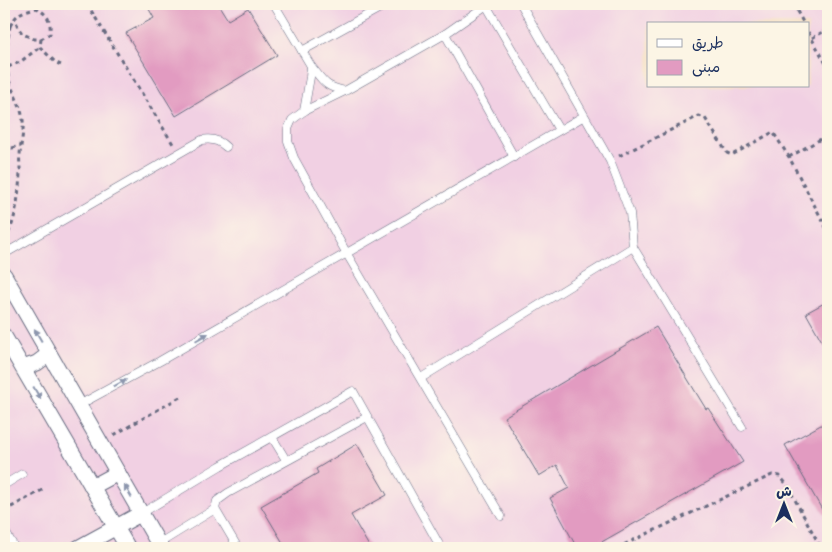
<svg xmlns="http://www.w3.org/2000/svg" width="832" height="552" viewBox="0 0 832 552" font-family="'Indie Flower','Playpen Sans Arabic',sans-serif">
	<rect width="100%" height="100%" fill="#fcf5e5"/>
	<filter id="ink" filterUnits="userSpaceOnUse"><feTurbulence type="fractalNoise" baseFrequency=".02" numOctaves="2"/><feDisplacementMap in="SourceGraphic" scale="10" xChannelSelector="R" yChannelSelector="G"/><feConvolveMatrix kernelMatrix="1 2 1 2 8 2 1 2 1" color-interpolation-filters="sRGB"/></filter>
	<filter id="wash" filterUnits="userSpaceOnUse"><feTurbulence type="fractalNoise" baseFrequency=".0096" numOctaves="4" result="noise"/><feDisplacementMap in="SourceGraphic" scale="20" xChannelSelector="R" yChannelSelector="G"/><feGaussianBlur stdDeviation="1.12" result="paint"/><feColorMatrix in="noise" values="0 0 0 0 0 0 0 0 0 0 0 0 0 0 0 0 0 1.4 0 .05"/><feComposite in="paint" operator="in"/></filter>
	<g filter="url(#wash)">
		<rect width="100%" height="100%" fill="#f4dbbf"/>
		<path fill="#f1d0e3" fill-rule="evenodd" d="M4,4h824v544h-824zM648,24h160v62h-160z"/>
		<g id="blocks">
			<g fill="#e29bc1">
				<path d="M146,4h72l10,16 20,-12 29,47 -101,61 -50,-83 28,-15z"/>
				<path d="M828,301v51l-22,-39z"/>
				<path d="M656,327l50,82 2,-1 35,54 -152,86h-14l-27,-50 19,-10 -12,-23 -18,11 -35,-59z"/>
				<path d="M828,421v99l-43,-75z"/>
				<path d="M357,444l30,51 -36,20 19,33h-84l-25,-42 57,-33 -2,-4z"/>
			</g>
		</g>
	</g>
	<g filter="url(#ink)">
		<use href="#blocks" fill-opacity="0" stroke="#676b80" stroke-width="1"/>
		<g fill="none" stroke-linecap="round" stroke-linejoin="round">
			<g stroke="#676b80" stroke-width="9">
				<g id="lane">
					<path d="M274,4l37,62 -1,11 -6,34"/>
					<path d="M488,4l-43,30 -100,57 -41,20 -12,9 -4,9v12l6,17 53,96 154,262"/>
					<path d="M521,4l89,157 20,52 3,34"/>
					<path d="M486,5l73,125"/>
					<path d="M445,34l69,123"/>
					<path d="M302,51l85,-47"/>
					<path d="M311,66c13,16 13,20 34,25"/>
					<path d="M4,254l198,-114c10,-2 17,0 24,7"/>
					<path d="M421,378l212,-131 109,180"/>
					<path d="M79,405l81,-44 424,-245"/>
					<path d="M272,437l14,23"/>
					<path d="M4,485l18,-11"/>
					<path d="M215,509l2,-8 11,-8 139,-76"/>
					<path d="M142,513l78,-47 133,-75 88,157"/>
					<path d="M4,530l11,18"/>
					<path d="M158,544l57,-35 23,39"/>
				</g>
			</g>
			<g stroke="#676b80" stroke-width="17">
				<g id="street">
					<path d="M4,275l157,273"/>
					<path d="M4,336l124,212"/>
					<path d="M23,368l14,-5 12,-9"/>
					<path d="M92,487l26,-14"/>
					<path d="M78,548l64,-35"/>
				</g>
			</g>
			<g stroke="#676b80" stroke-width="3" stroke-dasharray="4 4" stroke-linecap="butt">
				<path d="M87,4l86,140"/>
				<path d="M793,4l11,20"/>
				<path d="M4,12l6,-8"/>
				<path d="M4,20l6,6c-3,18 -5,37 -1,54 4,13 12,25 14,40 1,11 -2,23 -3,34 -1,5 0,10 0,15 0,16 -4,60 -16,69"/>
				<path d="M10,26c7,-13 12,-15 27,-18 11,8 14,11 13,26l-9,5h-7l-11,-5 -5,-6 -3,-11"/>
				<path d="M808,32l20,35"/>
				<path d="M812,38l16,-9"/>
				<path d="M41,39l-1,8 16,16 8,3"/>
				<path d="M8,67l12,-5 20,-15"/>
				<path d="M4,146l8,2 9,-2"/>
				<path d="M619,156l80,-40 6,2 22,35 5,2 41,-23 16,25 39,74"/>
				<path d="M789,157l39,-22"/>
				<path d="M114,435l66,-38"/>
				<path d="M4,511l42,-23"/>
				<path d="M617,548l155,-73 8,1 7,9 34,63"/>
			</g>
			<use href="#lane" stroke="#fff" stroke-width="8"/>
			<use href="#street" stroke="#fff" stroke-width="15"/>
		</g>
		<defs><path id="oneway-solid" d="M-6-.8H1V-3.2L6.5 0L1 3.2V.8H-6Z" transform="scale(1.25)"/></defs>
		<g fill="#8d97ae">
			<use href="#oneway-solid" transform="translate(38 335) rotate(-120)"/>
			<use href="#oneway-solid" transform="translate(202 337) rotate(-30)"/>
			<use href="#oneway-solid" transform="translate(120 383) rotate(-28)"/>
			<use href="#oneway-solid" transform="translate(37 393) rotate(60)"/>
			<use href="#oneway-solid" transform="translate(128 491) rotate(-120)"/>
		</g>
	</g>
	<rect width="832" height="552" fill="none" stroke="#fcf5e5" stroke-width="20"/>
	<rect x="647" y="22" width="162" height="65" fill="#fcf5e5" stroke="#a2a6af"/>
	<rect x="657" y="39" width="25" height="8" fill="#ffffff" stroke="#a2a6af"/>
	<text x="692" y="48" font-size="15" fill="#1b2f5e">طريق</text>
	<rect x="657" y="60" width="25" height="15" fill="#e29bc1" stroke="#a2a6af"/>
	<text x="692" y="72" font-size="15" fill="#1b2f5e">مبنى</text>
	<g transform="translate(784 504)" stroke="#fcf5e5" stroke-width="4" paint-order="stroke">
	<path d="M0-4L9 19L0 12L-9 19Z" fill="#1b2f5e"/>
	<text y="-8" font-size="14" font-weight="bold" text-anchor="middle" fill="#1b2f5e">ش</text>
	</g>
</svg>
